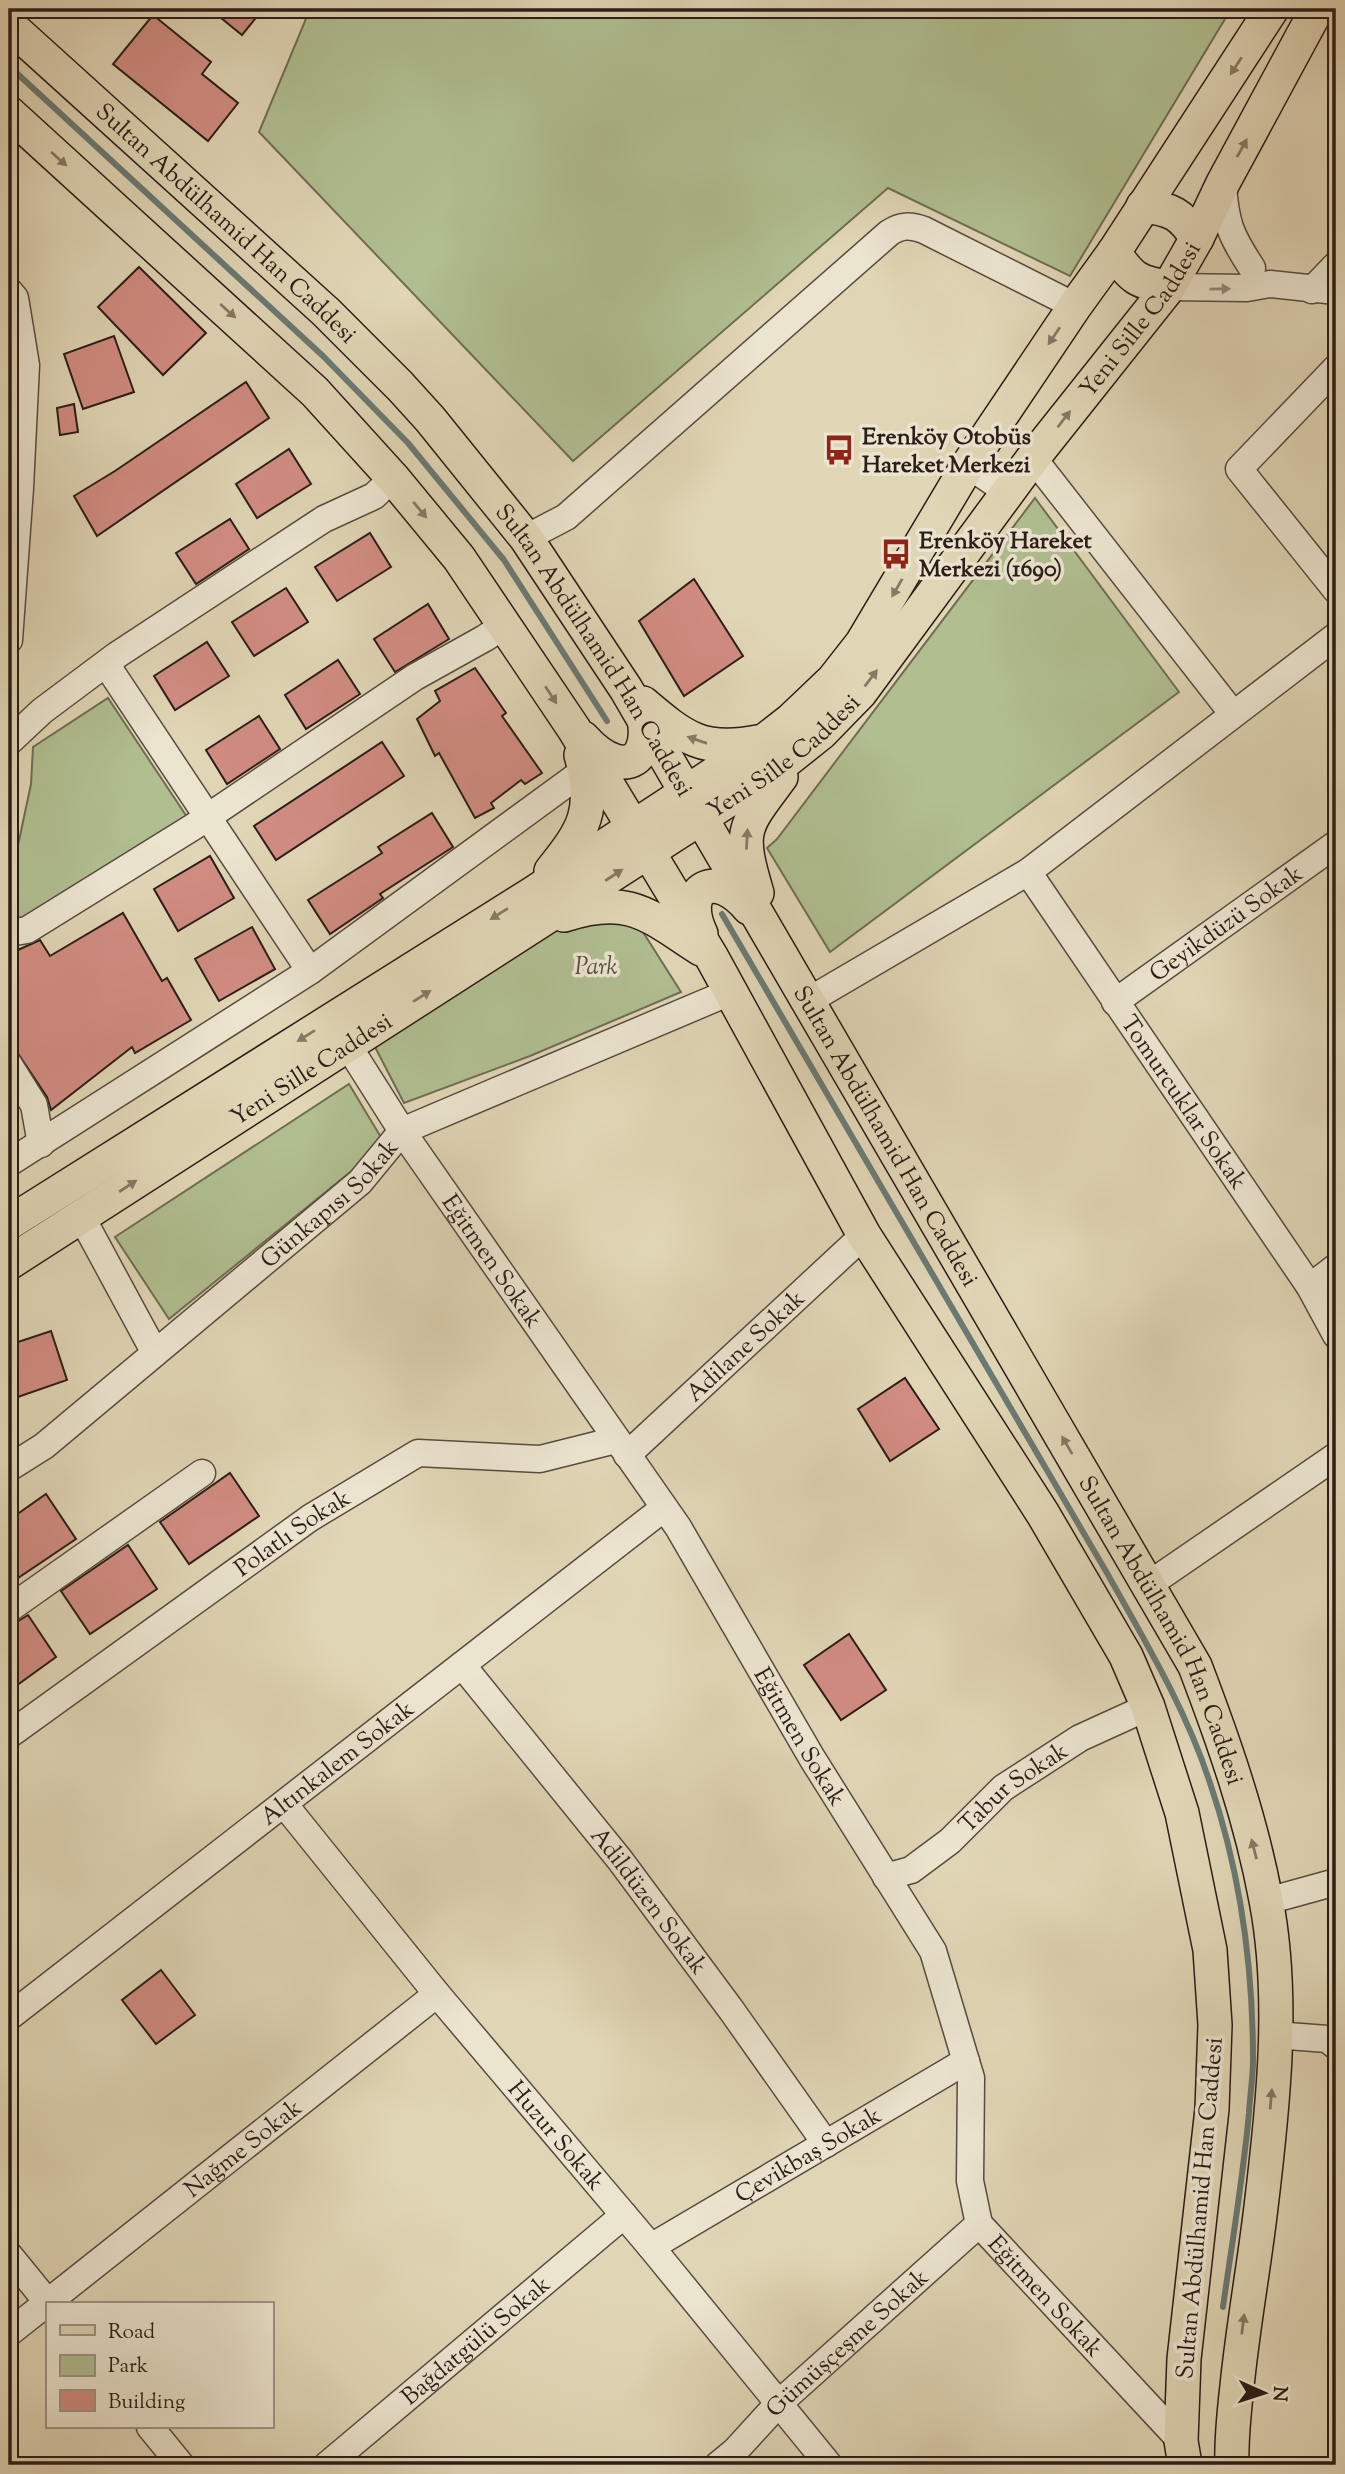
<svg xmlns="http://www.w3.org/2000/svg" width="1345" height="2474" viewBox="0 0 1345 2474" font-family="'Sorts Mill Goudy',serif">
	<rect width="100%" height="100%" fill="#e0d5b5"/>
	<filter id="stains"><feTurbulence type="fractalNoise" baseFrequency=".00286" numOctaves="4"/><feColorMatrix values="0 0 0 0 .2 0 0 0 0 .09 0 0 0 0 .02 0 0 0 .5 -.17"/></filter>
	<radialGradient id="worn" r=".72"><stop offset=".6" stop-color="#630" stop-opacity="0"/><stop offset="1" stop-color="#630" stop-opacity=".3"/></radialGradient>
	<g fill="#b0be90" stroke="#6e6e54" stroke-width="2">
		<path d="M310,9h921l-161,267 -182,-88 -315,273 -314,-329z"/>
		<path d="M1035,498l144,194 -349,260 -63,-104 10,-9z"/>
		<path d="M108,698l79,119 -178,116v-58l8,-25 14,-66 2,-37z"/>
		<path d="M601,894l21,5 59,93 -151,64 -126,47 -30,-58z"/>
		<path d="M349,1084l36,60 -216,175 -54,-82z"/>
	</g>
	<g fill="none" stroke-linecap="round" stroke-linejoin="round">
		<g stroke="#6a7a74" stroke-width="6">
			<path d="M9,66l314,290 85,87 96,117 103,161"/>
			<path d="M722,914l385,659c38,68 79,136 103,210 30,88 43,184 43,277 0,17 -3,35 -4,53 -6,65 -17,130 -26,194"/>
		</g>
	</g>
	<g fill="#d18c82" stroke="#2b1d18" stroke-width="2">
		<path d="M210,9h53l-21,26z"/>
		<path d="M153,15l58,47 -9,12 36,29 -30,38 -95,-77z"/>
		<path d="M139,267l67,66 -43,42 -65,-68z"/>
		<path d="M114,336l20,56 -51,17 -19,-55z"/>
		<path d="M246,382l23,36 -172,118 -23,-40 41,-25z"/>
		<path d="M74,404l4,28 -18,3 -3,-27z"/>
		<path d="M289,449l22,35 -54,34 -21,-34z"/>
		<path d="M230,519l19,30 -53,35 -20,-31z"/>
		<path d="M370,533l21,34 -54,34 -22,-34z"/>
		<path d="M694,579l49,77 -59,40 -45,-75z"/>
		<path d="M286,588l22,34 -54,34 -22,-34z"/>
		<path d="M428,604l21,35 -54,33 -21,-33z"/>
		<path d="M207,642l22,34 -54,34 -21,-34z"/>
		<path d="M338,660l22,34 -54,35 -21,-34z"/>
		<path d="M475,668l31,45 -4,3 40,57 -17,11 -4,-4 -30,23 3,5 -19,10 -36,-65 -4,3 -18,-37 23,-18 -5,-10z"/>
		<path d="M259,716l21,33 -53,35 -21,-34z"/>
		<path d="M382,742l22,34 -128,84 -22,-34z"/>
		<path d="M432,813l21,34 -73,47 3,4 -53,36 -22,-34 74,-47 -4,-6z"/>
		<path d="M210,856l24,42 -56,33 -24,-42z"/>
		<path d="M123,913l39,68 5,-3 24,42 -56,33 -3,-6 -81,63 -4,-13 -38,-57v-86l31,-14 10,16z"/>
		<path d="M252,927l23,42 -56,32 -24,-42z"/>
		<path d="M51,1331l16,49 -58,20v-55z"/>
		<path d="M905,1378l34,51 -49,32 -32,-52z"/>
		<path d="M230,1473l29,43 -70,48 -29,-42z"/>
		<path d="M46,1494l30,45 -67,45v-64z"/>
		<path d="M128,1545l29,44 -67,45 -29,-43z"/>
		<path d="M28,1615l28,42 -47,34v-64z"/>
		<path d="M849,1634l37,56 -45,30 -37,-55z"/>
		<path d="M161,1970l34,45 -39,29 -34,-44z"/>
	</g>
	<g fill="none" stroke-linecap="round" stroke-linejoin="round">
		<g stroke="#584b3f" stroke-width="29">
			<g id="minor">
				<path d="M1223,183c2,40 8,53 29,85"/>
				<path d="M1169,287l78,1 23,-4 66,7"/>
				<path d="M1312,290l24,-25"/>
				<path d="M9,291l6,7 11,67 -6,123 -11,152"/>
				<path d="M1336,368l-97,101 97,121"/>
				<path d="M1033,458l200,256"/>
				<path d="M968,465l41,28"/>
				<path d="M526,538l40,-21 323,-284c12,-8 21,-8 35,-3l151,76"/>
				<path d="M106,664l204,307"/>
				<path d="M9,742l33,-31 75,-56 207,-136 50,-23 19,-18"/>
				<path id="s1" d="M1028,872l282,415 26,48"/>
				<path d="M9,933l18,-3 166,-103 222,-150 70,-39 20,-13"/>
				<path d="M808,1001l220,-129 308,-236"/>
				<path id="s2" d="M1115,1002l221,-158"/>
				<path id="s3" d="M347,1044l55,87 276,396 134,231 121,193 38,127 -1,103 9,43 202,217"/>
				<path d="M9,1065l25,40 7,39"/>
				<path d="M9,1163l301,-192 275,-201"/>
				<path d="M81,1216l74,137"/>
				<path d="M1310,1287l26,-20"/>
				<path id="s4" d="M627,1455l237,-220"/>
				<path id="s5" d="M9,1468l35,-22 316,-264 42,-51 328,-139"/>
				<path d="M1148,1585l188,-129"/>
				<path d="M9,1609l193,-136"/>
				<path id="s6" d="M462,1665l158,195 112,151 94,133"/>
				<path id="s7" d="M9,1735l301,-217 108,-65 122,6 76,-19"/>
				<path id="s8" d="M284,1804l153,190 214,253 178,218"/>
				<path id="s9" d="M886,1877l25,-7 39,-29 53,-53 77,-50 68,-31"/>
				<path d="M1267,1901l69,-19"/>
				<path id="s10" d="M9,2017l655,-509"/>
				<path d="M1275,2035l52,4 9,7"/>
				<path id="s11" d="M651,2247l315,-186"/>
				<path d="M9,2255l40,49"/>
				<path id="s12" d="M9,2333l428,-339"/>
				<path d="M150,2427l31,38"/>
				<path id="s13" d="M327,2465l297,-250"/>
				<path id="s14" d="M718,2465l17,-14 42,-46 202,-181"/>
			</g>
		</g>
		<g stroke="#2b1d18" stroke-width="36">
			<g id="major">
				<path id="s15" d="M9,25l317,287 74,74 30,33 96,119 100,151 569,977c29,76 56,153 71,234 19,98 7,208 -5,307 -7,60 -18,119 -24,179 -3,27 -6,52 -5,79"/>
				<path d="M9,113l306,279 78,86 66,80 115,171 137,227 153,279 179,279 83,142 22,51 34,106 28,137 5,75 -3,84 -28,250 -3,82 4,24"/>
				<path d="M1143,206c29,3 38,8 54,32"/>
				<path d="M1114,252c17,26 24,31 55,35"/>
				<path d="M643,703c41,35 60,50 115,39"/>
				<path d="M583,738c9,10 19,19 32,23 28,7 33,-21 29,-42"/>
				<path d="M551,871c34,-42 45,-61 30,-116"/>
				<path d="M757,893c-19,-64 -14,-65 24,-116"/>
				<path d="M564,915c66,-21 84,0 137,34"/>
				<path d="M701,934c-22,-47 15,-66 48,-26"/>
				<path d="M9,1223l523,-329 232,-153 27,-21 42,-40 29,-37 106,-178 107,-159 39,-54 158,-243"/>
				<path id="s16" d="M9,1263l763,-491 49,-39 39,-40 173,-235 136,-171 28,-49 26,-55 94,-174"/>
			</g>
		</g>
		<use href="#minor" stroke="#ebe4cf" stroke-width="26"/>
		<use href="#major" stroke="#e0d5b5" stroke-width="33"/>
	</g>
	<defs><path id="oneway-solid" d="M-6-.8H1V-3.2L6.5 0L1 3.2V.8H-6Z" transform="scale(1.75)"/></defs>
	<g fill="#867966">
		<use href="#oneway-solid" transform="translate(1236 66) rotate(123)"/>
		<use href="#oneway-solid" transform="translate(1242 148) rotate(-61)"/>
		<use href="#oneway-solid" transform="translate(59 159) rotate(42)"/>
		<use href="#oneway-solid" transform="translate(228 311) rotate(42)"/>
		<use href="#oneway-solid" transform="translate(1054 336) rotate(124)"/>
		<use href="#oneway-solid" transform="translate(1064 419) rotate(-52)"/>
		<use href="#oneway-solid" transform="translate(420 510) rotate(50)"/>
		<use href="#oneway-solid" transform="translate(897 588) rotate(120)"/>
		<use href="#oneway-solid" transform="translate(871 678) rotate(-53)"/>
		<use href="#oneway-solid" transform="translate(551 695) rotate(57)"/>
		<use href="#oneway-solid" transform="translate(697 740) rotate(-161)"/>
		<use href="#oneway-solid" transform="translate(747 839) rotate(-87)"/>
		<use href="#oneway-solid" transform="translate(614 875) rotate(-33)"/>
		<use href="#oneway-solid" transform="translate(499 914) rotate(148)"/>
		<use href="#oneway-solid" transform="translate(422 996) rotate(-32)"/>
		<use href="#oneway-solid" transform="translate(306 1036) rotate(148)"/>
		<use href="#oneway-solid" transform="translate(128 1186) rotate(-33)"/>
		<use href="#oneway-solid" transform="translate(1067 1445) rotate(-120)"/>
		<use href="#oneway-solid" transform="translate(1254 1849) rotate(-104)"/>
		<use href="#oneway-solid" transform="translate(1271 2099) rotate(-85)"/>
		<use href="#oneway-solid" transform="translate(1243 2324) rotate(-83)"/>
	</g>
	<use fill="#958a7d" href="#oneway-solid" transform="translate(1220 289) rotate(-1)"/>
	<defs>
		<g id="bus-bare" transform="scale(2.415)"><path d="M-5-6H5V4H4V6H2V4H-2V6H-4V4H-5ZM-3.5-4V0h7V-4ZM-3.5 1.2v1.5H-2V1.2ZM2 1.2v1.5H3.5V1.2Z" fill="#8f2418" stroke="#ebe4cf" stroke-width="2.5" paint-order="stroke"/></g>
	</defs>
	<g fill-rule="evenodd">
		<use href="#bus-bare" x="839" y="450"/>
		<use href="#bus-bare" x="896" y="554"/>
	</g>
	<g text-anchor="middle" stroke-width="7" stroke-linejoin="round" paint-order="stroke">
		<g font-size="24" fill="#2b1d18" stroke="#ebe4cf">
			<text dy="8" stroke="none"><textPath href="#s15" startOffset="294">Sultan Abdülhamid Han Caddesi</textPath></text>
			<text dy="8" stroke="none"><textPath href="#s16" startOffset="1493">Yeni Sille Caddesi</textPath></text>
			<text dy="8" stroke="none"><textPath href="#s15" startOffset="861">Sultan Abdülhamid Han Caddesi</textPath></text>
			<text dy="8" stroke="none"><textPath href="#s16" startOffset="926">Yeni Sille Caddesi</textPath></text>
			<text dy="8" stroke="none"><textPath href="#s2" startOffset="136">Geyikdüzü Sokak</textPath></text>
			<text dy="8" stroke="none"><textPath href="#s16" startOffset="359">Yeni Sille Caddesi</textPath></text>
			<text dy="8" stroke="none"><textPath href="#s1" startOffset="278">Tomurcuklar Sokak</textPath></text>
			<text dy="8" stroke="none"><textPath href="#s15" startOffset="1428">Sultan Abdülhamid Han Caddesi</textPath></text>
			<text dy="8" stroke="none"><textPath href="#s5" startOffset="416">Günkapısı Sokak</textPath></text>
			<text dy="8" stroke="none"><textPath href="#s3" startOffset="261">Eğitmen Sokak</textPath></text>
			<text dy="8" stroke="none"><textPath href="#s4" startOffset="161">Adilane Sokak</textPath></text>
			<text dy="8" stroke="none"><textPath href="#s7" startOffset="348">Polatlı Sokak</textPath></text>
			<text dy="8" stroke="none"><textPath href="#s15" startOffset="1995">Sultan Abdülhamid Han Caddesi</textPath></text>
			<text dy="8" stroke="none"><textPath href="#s3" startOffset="828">Eğitmen Sokak</textPath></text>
			<text dy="8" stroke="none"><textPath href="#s10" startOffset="415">Altınkalem Sokak</textPath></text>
			<text dy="8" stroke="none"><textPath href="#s9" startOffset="158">Tabur Sokak</textPath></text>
			<text dy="8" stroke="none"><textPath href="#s6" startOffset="301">Adildüzen Sokak</textPath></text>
			<text dy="8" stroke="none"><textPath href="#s8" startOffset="429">Huzur Sokak</textPath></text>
			<text dy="8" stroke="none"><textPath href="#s12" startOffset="298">Nağme Sokak</textPath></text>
			<text dy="8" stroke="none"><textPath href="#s11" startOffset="182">Çevikbaş Sokak</textPath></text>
			<text transform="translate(1199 2208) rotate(-85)" y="8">Sultan Abdülhamid Han Caddesi</text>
			<text dy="8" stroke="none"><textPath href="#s3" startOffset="1458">Eğitmen Sokak</textPath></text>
			<text dy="8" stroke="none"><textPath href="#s13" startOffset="194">Bağdatgülü Sokak</textPath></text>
			<text dy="8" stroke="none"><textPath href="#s14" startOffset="178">Gümüşçeşme Sokak</textPath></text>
		</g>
		<g font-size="24" font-weight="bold" fill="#2b1d18" stroke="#ebe4cf" text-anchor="start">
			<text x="862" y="444">Erenköy Otobüs<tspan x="862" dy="28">Hareket Merkezi</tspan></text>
			<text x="919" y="548">Erenköy Hareket<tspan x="919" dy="28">Merkezi (1690)</tspan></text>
		</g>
		<g font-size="24" font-style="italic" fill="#534d3c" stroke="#ebe4cf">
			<text x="596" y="974">Park</text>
		</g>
	</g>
	<rect width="1345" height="2474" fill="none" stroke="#e0d5b5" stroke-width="35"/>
	<rect x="10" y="10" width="1324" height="2453" fill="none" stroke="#2b1d18" stroke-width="3.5"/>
	<rect x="18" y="18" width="1310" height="2439" fill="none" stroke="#2b1d18" stroke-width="2"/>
	<rect x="46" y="2302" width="228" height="126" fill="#ebe4cf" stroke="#9e9486" stroke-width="2"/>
	<rect x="60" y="2325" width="35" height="10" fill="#e0d5b5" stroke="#9e9486" stroke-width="2"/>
	<text x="108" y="2338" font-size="21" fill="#2b1d18">Road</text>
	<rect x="60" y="2355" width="35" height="21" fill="#b0be90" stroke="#9e9486" stroke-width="2"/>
	<text x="108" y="2372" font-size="21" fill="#2b1d18">Park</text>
	<rect x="60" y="2390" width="35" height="21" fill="#d18c82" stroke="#9e9486" stroke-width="2"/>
	<text x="108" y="2408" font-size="21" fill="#2b1d18">Building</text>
	<g transform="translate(1264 2393) rotate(93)" stroke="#ebe4cf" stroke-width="5" paint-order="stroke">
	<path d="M0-5L12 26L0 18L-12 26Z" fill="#2b1d18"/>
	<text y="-10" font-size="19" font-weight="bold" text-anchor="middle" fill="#2b1d18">N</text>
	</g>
	<rect width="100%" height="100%" filter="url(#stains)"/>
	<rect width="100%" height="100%" fill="url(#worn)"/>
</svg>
